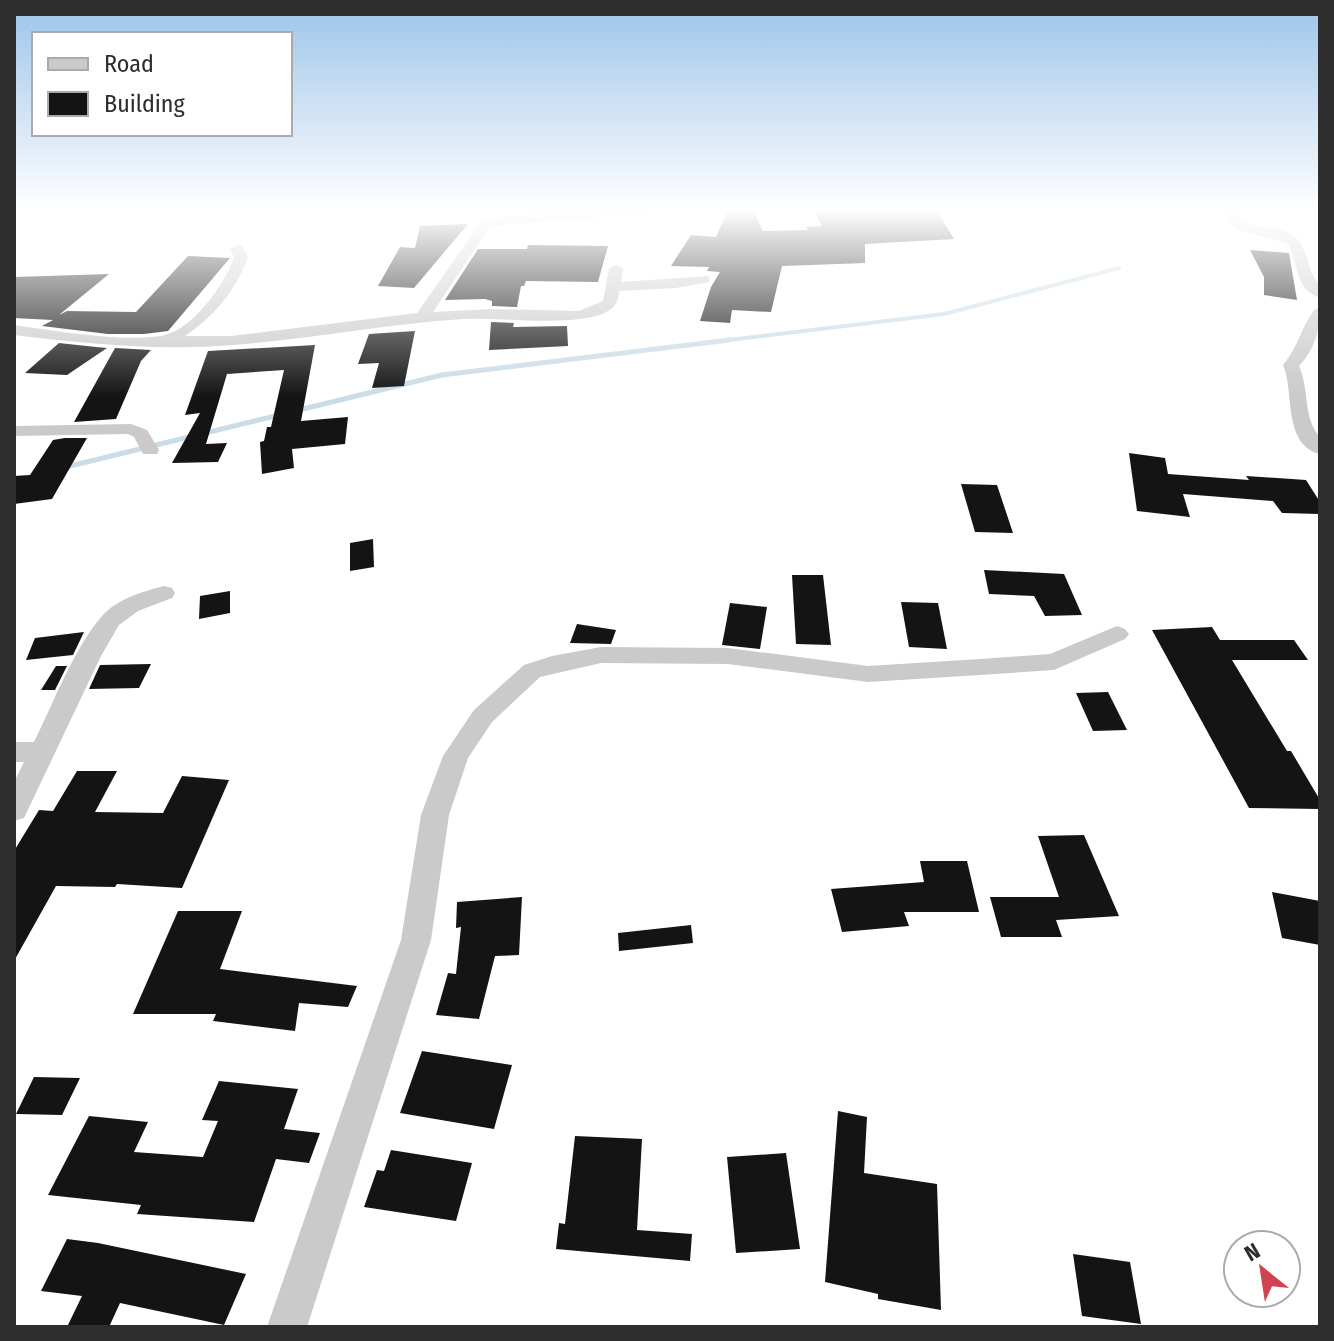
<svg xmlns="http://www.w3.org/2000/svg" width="1334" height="1341" viewBox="0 0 1334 1341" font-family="'Fira Sans Condensed',sans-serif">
	<rect width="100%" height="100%" fill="#fff"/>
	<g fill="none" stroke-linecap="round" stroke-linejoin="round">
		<path stroke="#cadce7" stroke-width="4" d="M712,342l232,-28 175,-46"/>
		<g stroke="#cadce7" stroke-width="5">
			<path d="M295,411l147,-36 287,-35"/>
			<path d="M62,468l217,-53"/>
		</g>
	</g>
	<g fill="#141414">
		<path d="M813,209h123l18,30 -89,5v19l-83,3 -11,46 -39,-2 -2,13 -30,-2 11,-34 9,-15 -13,-1 2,-4 -38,-1 20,-31 25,2 11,-25h27l9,19 45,-1 -2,-3 16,-1z"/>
		<path d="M468,224l-54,64 -36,-2 22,-39 15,1 5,-22z"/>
		<path d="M528,245l80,1 -10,36 -72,-1 -2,5h-3l-4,21 -25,-1v-5l-7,-2 -40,1 33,-51h49z"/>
		<path d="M1250,250l39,3 8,47 -33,-5v-18z"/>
		<path d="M188,256l42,2 -62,73 -24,3h-36l-66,-8 11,-6 -39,-2v-41l95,-3 -50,41 8,-4 69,1z"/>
		<path d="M491,322l23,1 -1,4 54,-1 1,20 -79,4z"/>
		<path d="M415,331l-11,55 -32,2 7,-25 -21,1 11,-30z"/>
		<path d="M59,343l37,4 11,1 -40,27 -42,-2z"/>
		<path d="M315,345l-14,76 47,-4 -3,27 -53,5 2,19 -32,6 -2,-32 4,-1 3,-14h4l13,-57 -57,4 -21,70 21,-1 -9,19 -46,1 28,-50 -15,2 23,-64z"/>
		<path d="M115,348l36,2 -10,11 -25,58 -42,3z"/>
		<path d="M65,438h22l-35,61 -38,5v-28l16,-1 23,-35z"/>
		<path d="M1129,453l36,5 3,16 81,6 -3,-4 60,4 14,22v12l-38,-1 -9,-12 -90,-7 7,23 -53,-6z"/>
		<path d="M961,484l36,1 16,48 -38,-1z"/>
		<path d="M373,539l1,28 -24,4v-28z"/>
		<path d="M984,570l80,4 18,41 -37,1 -11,-20 -45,-2z"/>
		<path d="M792,575h31l8,70 -35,-1z"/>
		<path d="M230,591v22l-31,6 1,-23z"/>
		<path d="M901,602l37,1 9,46 -38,-2z"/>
		<path d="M730,603l37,4 -7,42 -38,-4z"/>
		<path d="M577,624l39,6 -5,14 -41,-1z"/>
		<path d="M1212,627l8,13h74l14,20h-76l55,91h4l29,49v9l-71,-1 -97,-178z"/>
		<path d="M84,632l-11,23 -47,5 9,-22z"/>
		<path d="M151,664l-12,24 -50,1 11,-24z"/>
		<path d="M56,666h11l-12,24h-14z"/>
		<path d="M1108,692l19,38 -34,1 -17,-38z"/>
		<path d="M77,771h40l-22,41 68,1 19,-37 47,4 -47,108 -65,-4 -2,3 -59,-1 -42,75v-110l25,-41 14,1z"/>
		<path d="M1084,835l35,81 -63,4 6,17h-61l-11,-40h69l-21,-61z"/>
		<path d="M920,861h47l12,51h-75l5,14 -67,6 -11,-43 93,-7z"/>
		<path d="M1272,892l48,9v44l-38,-7z"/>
		<path d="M522,897l-3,58 -24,1 -16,63 -43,-4 12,-42 8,1 5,-47 -5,1 1,-26z"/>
		<path d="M178,911h64l-22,58 137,17 -9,21 -49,-4 -4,28 -82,-10 3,-7h-83z"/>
		<path d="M691,925l2,18 -74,8 -1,-18z"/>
		<path d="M422,1051l90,14 -18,64 -94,-16z"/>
		<path d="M34,1077l46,1 -18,37 -46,-1z"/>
		<path d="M219,1081l79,8 -14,40 36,4 -11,30 -33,-4 -22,63 -117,-8 4,-9 -93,-10 41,-79 59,6 -14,30 69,5 15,-36 -16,-1z"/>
		<path d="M838,1111l29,6 -3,56 73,11 4,126 -63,-11v-5l-53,-12z"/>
		<path d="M575,1136l67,3 -5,91 55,4 -2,27 -134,-12 3,-26 6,1z"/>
		<path d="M391,1150l81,13 -16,58 -92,-14 13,-37 7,1z"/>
		<path d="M786,1153l14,96 -64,4 -9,-96z"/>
		<path d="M67,1239l31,4 148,31 -22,51 -104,-22 -11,24h-42l15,-31 -41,-5z"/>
		<path d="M1073,1254l57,8 11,62 -59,-8z"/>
	</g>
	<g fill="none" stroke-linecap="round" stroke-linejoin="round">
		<g fill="#cacaca" fill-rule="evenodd">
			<path d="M607,209h61l-6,4 -155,11 -18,4 -56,84 59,-3 87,2 24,-10 6,-32 7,-4 7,4 -2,13 88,-6v6l-33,6 -57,3c-1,9 -2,15 -11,20 -29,17 -108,6 -145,8 -77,5 -153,20 -230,26 -72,6 -147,-1 -219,-10v-10c43,6 105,17 147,11 31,-5 64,-52 73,-79l-4,-8 7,-4 5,1 6,11c-12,34 -34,59 -63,79h46l186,-23 64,-91 26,-6z"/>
			<path d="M1220,209h13c22,29 39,10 61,27 16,12 10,32 26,49v13c-28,-11 -20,-36 -33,-55l-52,-14z"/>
			<path d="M1320,308c0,22 -5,41 -21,58 11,24 3,51 21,71v17c-38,-10 -25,-62 -37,-89 17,-21 17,-36 32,-56z"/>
			<path d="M131,424l16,6 12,20 -2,4h-14l-9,-17 -6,-3 -114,2v-10z"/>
			<path d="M164,586l8,2 3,5 -3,5 -34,13 -19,14 -18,31 -77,162 -10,3v-39l10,-20h-10v-20h20c19,-38 40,-94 68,-126 15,-17 42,-25 62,-30z"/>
			<path d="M1117,626l8,3 4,5 -4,5 -71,31 -74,5 -112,7 -140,-18 -127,-1 -61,14 -48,45 -24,36 -19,57 -18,125 -124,387h-40l134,-387 20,-125 22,-59 31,-46 50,-45 28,-9 49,-9 127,1 140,18 112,-7 70,-5z"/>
		</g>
	</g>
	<linearGradient id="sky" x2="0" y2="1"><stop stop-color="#9cc4e8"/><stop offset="0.53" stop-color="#fff"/><stop offset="1" stop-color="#fff" stop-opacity="0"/></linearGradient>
	<rect width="1334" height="397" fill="url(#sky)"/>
	<rect width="1334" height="1341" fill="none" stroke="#2d2d2d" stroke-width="32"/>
	<rect x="32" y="32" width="260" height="104" fill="#ffffff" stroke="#ababab" stroke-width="2"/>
	<rect x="48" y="58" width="40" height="12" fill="#cacaca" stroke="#ababab" stroke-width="2"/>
	<text x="104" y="72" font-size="24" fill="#2d2d2d">Road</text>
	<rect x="48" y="92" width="40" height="24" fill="#141414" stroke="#ababab" stroke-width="2"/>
	<text x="104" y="112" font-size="24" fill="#2d2d2d">Building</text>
	<g transform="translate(1262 1269) rotate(330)"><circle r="38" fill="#ffffff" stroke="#ababab" stroke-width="2"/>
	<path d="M0-6L14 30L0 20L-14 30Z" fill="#d04350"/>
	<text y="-12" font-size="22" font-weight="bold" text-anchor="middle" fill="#2d2d2d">N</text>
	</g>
</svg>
